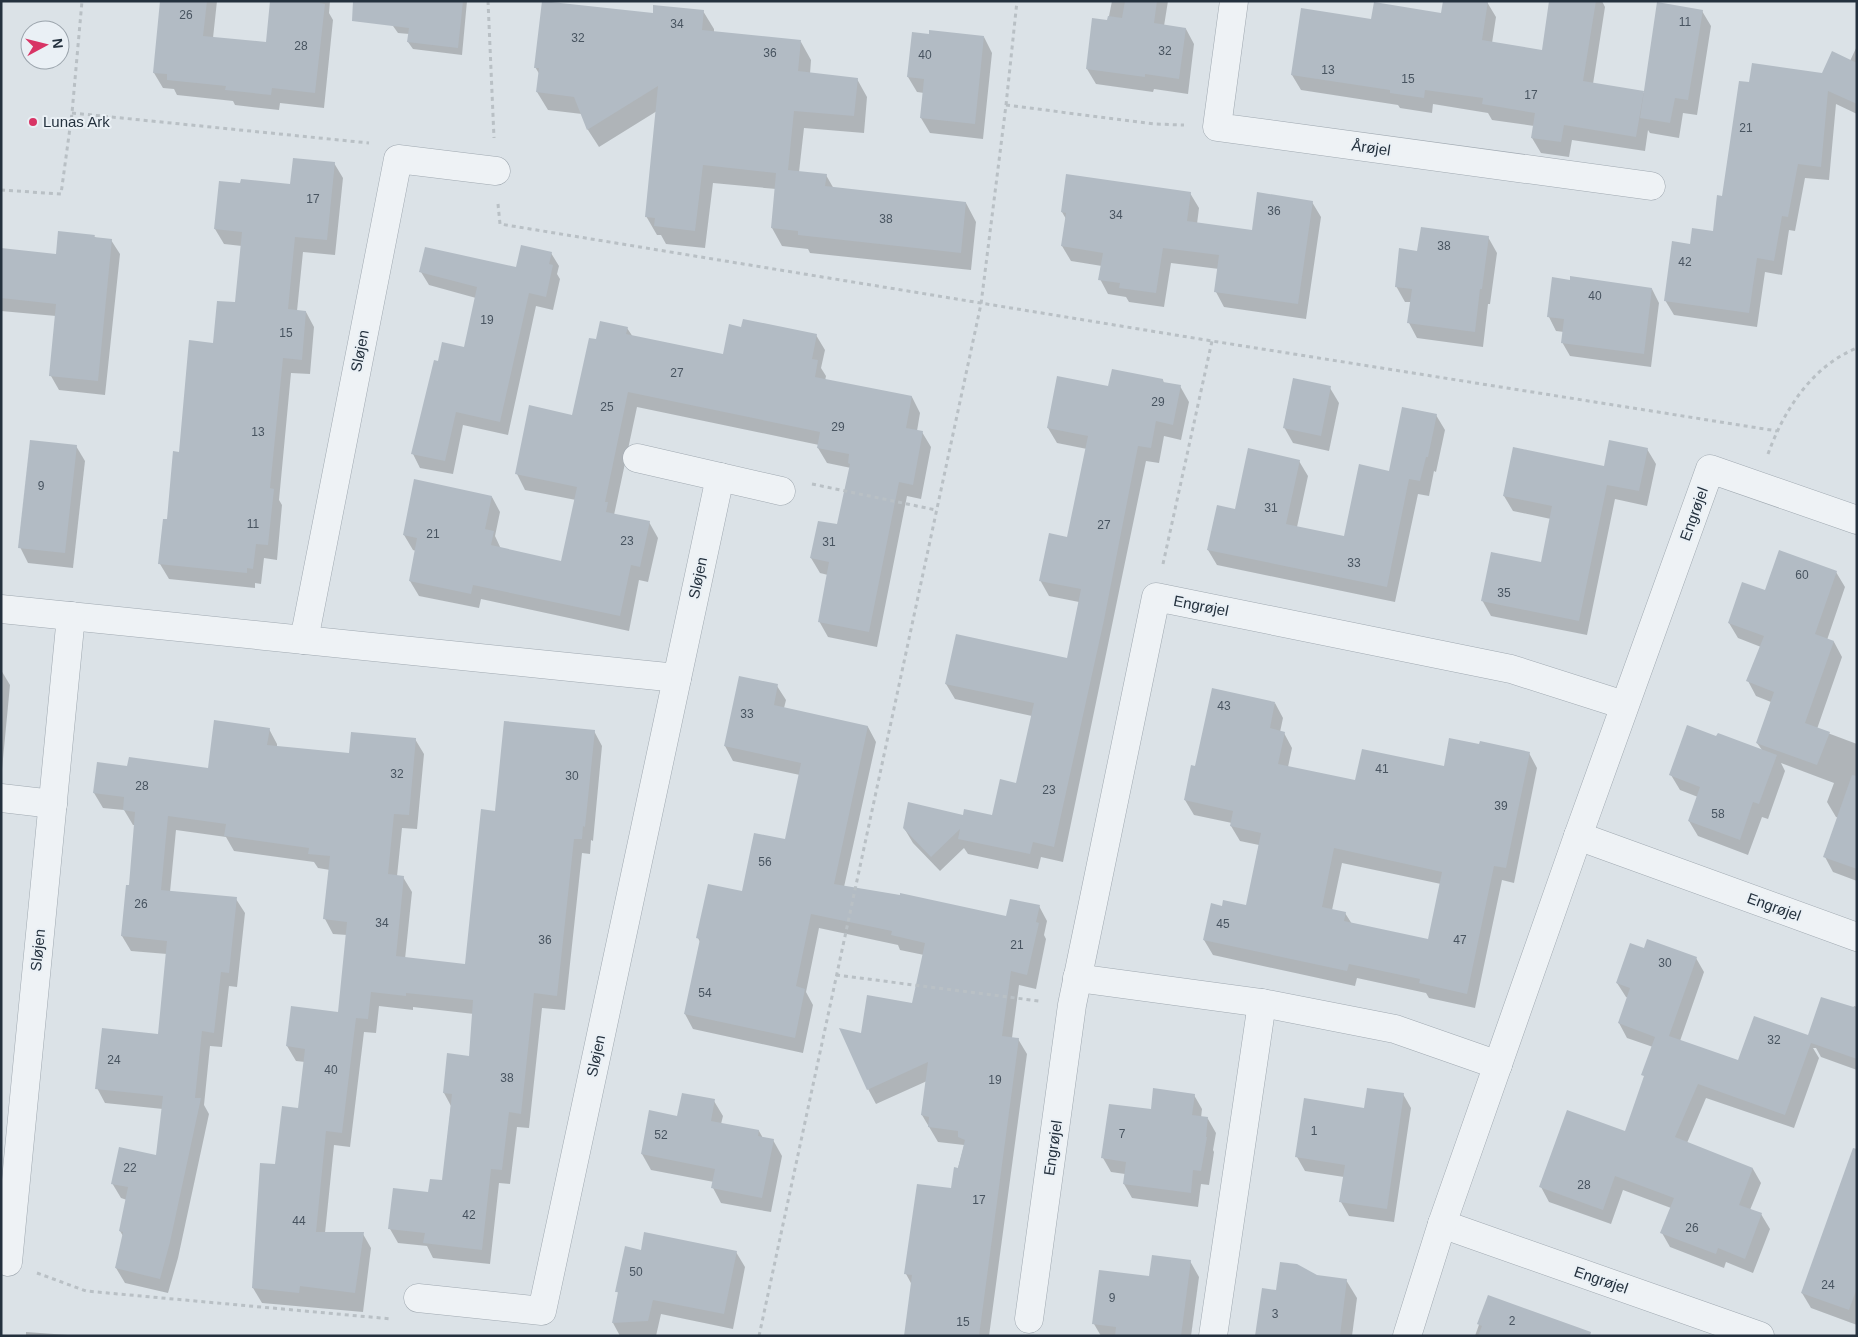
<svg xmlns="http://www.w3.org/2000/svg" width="1858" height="1337" viewBox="0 0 1858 1337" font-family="Arial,sans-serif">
	<rect width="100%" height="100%" fill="#dbe2e7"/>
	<g fill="#0003" fill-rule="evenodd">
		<path d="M161,1h56l-4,37 54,5 4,-42h59l-1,12 4,7 -9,88 -44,-5 -1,7 -44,-5 -2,-4 -56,-6 -3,-6 -11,-1 -9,-15z"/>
		<path d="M396,1h71l-5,54 -49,-6 -5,-7 1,-8 -11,-1 -5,-7z"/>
		<path d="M1112,1h56l-4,25 22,3 8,15 -6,50 -34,-5 -1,3 -57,-8 -9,-15 21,-48z"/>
		<path d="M1551,1h51l3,6 -12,77 52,9 57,-82 9,15 -14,89 -14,-2 -4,25 -29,-5 -2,-3 -3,21 -73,-11 -3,17 -28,-4 -9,-15 2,-12 -42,-6 -4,-7 -55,-9 -1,9 -32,-5 -2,-3 -97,-15 -9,-15 80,-55 70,-6 45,-12 9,15 -4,26 51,8z"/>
		<path d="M703,11l11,18v3l87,10 10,18 -1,14 47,5 10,18 -3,36 -60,-5 -5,44 27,3 8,14 132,14 10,19 -5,48 -161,-17 -2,-4 -26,-3 -10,-18 4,-39 -63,-6 -8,65 -39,-4 -5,-9h-4l-11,-19 11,-105 -58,36 -11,-17 -6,-16 -34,-4 -11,-18 3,-17 -5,-8 119,-53z"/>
		<path d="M984,37l8,16 -9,86 -53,-6 -9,-15 3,-25 -7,-1 -9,-15z"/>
		<path d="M1857,46v68l-21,-10 -7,76 -24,-2 -10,53 -6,-1 -7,45 -17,-3 -8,55 -83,-12 -9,-15 26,-55 23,-13 36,-148 73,-10 27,-13z"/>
		<path d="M334,163l9,15 -8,77 -32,-3 -6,59 9,1 8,15 -4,47 -19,-1 -12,127 3,5 -5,55 -13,-2 -3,26 -6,-1v5l-86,-9 -9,-15 20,-111 34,-109 22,-40 6,-58 -18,-2 -9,-15z"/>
		<path d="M1190,193l9,15 -2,16 56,7 59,-29 9,15 -15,102 -82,-12 -8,-15 3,-23 -48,-6 -7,44 -35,-5 -3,-5 -18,-3 -8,-15 2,-13 -31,-5 -9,-15 4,-27 -4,-7z"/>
		<path d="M94,236l2,2 15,2 9,14 -15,141 -46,-5 -8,-14 5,-60 -55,-5v-61l56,5z"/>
		<path d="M1488,237l9,16 -7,51h-2l-5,43 -66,-9 -8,-15 2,-21h-6l-9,-16 22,-34z"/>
		<path d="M551,253l8,13 -2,8 3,5 -7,31 -17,-4 -28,129 -45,-10 -10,49 -33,-6 -7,-14 25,-92 27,-13 11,-51 -47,-13 -8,-13 96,-3z"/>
		<path d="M1652,289l7,14 -8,64 -81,-11 -8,-14 2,-10 -8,-1 -7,-14z"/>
		<path d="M627,328l6,9 91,19 18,-28 74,7 9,15 -4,18 5,8 -1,5 87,16 8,16 -3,18 5,1 9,15 -10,52 -14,-3 -30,151 -49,-10 -9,-16 9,-46 -8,-2 -9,-15 27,-32 13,-58 -24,-5 -9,-15 1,-3 -182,-38 -23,108 35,7 9,16 -10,44 -9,-2 -10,51 -148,-32 -2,9 -60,-12 -9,-15 6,-30 -3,-1 -9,-15 88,-38 8,15 -5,24 6,13 61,14 14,-63 -51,-10 -8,-16 56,-58 24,-75z"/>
		<path d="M1163,380l1,3 16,3 9,16 -8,38 -17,-4 -5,27 -13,-2 -83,401 -22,-5 -3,12 -70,-15 -4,-6 -24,23 -27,-28 -9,-15 60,-12h29l24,-32 15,-68 -77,-17 -9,-15 11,-48 111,23 11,-57 -30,-6 -9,-16 28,-42 19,-89 -30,-6 -9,-15 61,-40z"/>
		<path d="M1330,388l9,15 -10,48 -36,-8 -9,-16z"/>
		<path d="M1436,415l9,15 -9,42 -2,-1 -5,25 -11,-2 -23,108 -178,-37 -9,-15 28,-39 63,-50 9,15 -11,51 48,11 45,-66z"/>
		<path d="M76,446l9,15 -12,107 -45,-5 -8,-16z"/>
		<path d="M1647,449l9,15 -9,42 -32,-7 -28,136 -96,-19 -9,-16 60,-36 9,-45 -38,-8 -9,-15 101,-29z"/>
		<path d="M1836,572l9,15 -18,53 7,2 8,15 -25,72 40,15v137l-24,-9 -8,-15 14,-39 -3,-1 -9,-15 7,-19 -53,-20 4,8 -17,48 -6,-2 -14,38 -50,-19 -9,-15 9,-24 -18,-7 -9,-15 46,-37 45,12 -5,-7 14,-41 -15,-6 -8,-15 13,-34 -23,-9 -9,-15 37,-31z"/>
		<path d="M1,670l9,15 -9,95z"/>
		<path d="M777,686l9,14 -2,8 84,19 8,15 -32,145 163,31 32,-12 8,15 -3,14 2,4 -10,50 -17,-4 -7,53 6,1 9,15 -38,282h-83l6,-51 -6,-11 46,-84 12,-44v-1l-26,-3 -16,-27 5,-34 -51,23 -8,-15 -6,-55 51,-30 11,-49 -24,-5 -2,-5 -79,-17 -13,64 7,13 -10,48 -110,-24 -8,-15 15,-72 -2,-4 45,-45 43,-53 14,-65 -67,-14 -8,-15z"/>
		<path d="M1275,703l8,15 -3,14 4,1 8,15 -4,19 68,14 173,-28 8,15 -23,115 -12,-3 -27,128 -46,-10 -3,-5 -69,-15 -2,8 -142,-31 -9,-15 20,-33h23l12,-62 -19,-4 -9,-15 1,-3 -38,-8 -9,-15 11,-33zM1342,863l99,21 -12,56 -77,-16 -7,-11 -13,-3z"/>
		<path d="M269,729l8,15v3l73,7 65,-15 9,15 -7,75 -15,-1 -5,48 6,1 9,15 -7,67 61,6 30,-153 98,-81 8,15 -9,95 -2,-1 -1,14 -8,-1 -17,157 -23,-2 -13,120 -12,-1 -7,57 -11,-1 -9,81 -57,-6 -6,-12 -29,-3 -8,-14 53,-48 8,-75 -7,-13 27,-36 3,-43 -61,-7v3l-34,-4 -3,27 -12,-1 -14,115 -16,-2 -9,88 38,1 8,14 -8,64 -101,-9 -9,-15 23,-123 23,-56 6,-47 -9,-1 -9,-15 53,-33 7,-78 -14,-1 -8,-15 5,-49 -12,-2 -4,-6 -80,-11 -8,-14 -50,-7 -6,62 66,7 9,14 -8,74 -8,-1 -7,61 -12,-1 -6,59 5,9 -31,144 -10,35 -43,-10 -9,-15 7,-32 -3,-5 7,-31 -6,-2 -9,-15 46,-26 5,-48 -58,-6 -8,-15 62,-53 8,-81 -36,-3 -9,-15 8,-50 5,-61h-2l-9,-15 -21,-2 -9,-15 34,-25 81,1z"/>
		<path d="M1645,949l51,9 8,14 -24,69 59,20 70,-25 44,-28 1,-2 3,1v63l-36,-13 -5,-9h-3l6,10 -25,70 -88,-30 -19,45 66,26 8,14 -11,27 11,4 9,15 -17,44 -27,-11 -2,6 -54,-21 -8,-14 9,-25 -48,-18 -12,34 -62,-22 -8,-15 85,-55 19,-55 -2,-3 10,-27 -26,-9 -8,-15 9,-25 -2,-1 -9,-14z"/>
		<path d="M1403,1094l8,14 -17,114 -45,-6 -8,-14 3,-25 -39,-6 -8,-14 68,-48z"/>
		<path d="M1194,1095l8,14 -1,9 7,1 8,14 -3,17 1,2 -5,33 -8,-1 -3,23 -66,-9 -8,-14 1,-10 -14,-2 -8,-14 49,-47z"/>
		<path d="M714,1101l9,15 -2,8 38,7 4,7 10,2 9,16 -11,56 -50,-9 -8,-15 1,-6 -63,-12 -9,-16 8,-42 28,5z"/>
		<path d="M1857,1207v118l-46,-17 -9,-15z"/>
		<path d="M642,1252h94l9,15 -12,62 -72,-15 -5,22h-36l-7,-13 6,-28 -2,-4z"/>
		<path d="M1190,1261l9,16 -8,59h-90l-7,-12 56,-46z"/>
		<path d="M1346,1280l11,18 -5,38h-96l21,-44z"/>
		<path d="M1489,1296l65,40h-79z"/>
		<path d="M26,1332l56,4h-56z"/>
	</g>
	<g fill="#b2bbc4" fill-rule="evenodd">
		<path d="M160,1h47l-4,35 63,6 4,-41h50v2l5,1 -10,89 -43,-5 -1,7 -46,-5 1,-4 -59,-6v-6l-14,-1z"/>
		<path d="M353,1h110l-5,47 -51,-6 2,-14 -57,-7z"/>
		<path d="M542,1l111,12v-8l51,5 -2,20 99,10 -3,31 60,7 -4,38 -60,-5 -6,59 39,4 -2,12 141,16 -5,51 -163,-18v-4l-27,-3 5,-55 -73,-8 -8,66 -41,-5 1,-8 -10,-1 13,-131 -71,44 -13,-33 -38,-5 3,-24h-5z"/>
		<path d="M1125,1h32l-3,22 32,5 -7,51 -34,-5v3l-59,-8 6,-51 15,2 1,-4 14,2z"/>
		<path d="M1443,1h45l-6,39 60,10 7,-49h47l-13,80 61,10 -8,46 -72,-12 -3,17 -30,-4 4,-25 -53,-9 1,-6 -58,-8 -1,8 -34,-5v-3l-99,-15 10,-67 70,11 3,-17 67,11z"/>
		<path d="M1657,2l46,8 -15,90 -13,-2 -5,25 -30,-5z"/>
		<path d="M929,30l55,6 -9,88 -55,-6 4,-39 -17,-2 5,-45 17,2z"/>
		<path d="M1832,51l25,12v41l-29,-13 -7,76 -23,-3 -10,53 -6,-1 -8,45 -17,-3 -8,55 -85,-12 8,-60 18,3 2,-16 21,3 4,-36 5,1 17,-115 10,1 3,-19 70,10z"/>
		<path d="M293,158l42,4 -8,78 -32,-3 -7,72 18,2 -4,49 -19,-2 -13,130 4,1 -6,56 -12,-1 -3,25 -6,-1v5l-89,-9 5,-45h4l6,-68 6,1 10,-112 24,3 4,-42 18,1 7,-70 -28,-3 5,-48 21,2 1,-4 49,5z"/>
		<path d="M1066,174l125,18 -4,29 65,9 5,-38 56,9 -15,103 -84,-12 5,-37 -56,-7 -7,45 -37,-5 1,-5 -22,-3 5,-27 -42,-7 5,-33 -5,-1z"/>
		<path d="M1421,227l68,9 -7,53h-2l-5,43 -68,-9 5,-34 -17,-2 4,-39 18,3z"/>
		<path d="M58,231l37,4 -1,2 18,2 -14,142 -49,-5 7,-72 -55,-6v-50l55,6z"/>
		<path d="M521,245l31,7 -3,12 4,1 -7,32 -17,-4 -29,129 -44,-10 -11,49 -34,-7 23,-94 4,1 4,-19 22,5 13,-60 -58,-15 6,-25 91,20z"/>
		<path d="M1570,276l82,12 -8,66 -83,-11 3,-24 -17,-2 5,-40 18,3z"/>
		<path d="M743,319l74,15 -5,25 6,1 -3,17 97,19 -6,32 17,3 -10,54 -14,-3 -30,150 -51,-10 11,-60 -19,-4 8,-37 19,3 13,-60 -2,-1 1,-9 -32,-6 3,-16 -192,-40 -23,110h3l-2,10 44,9 -10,46 -9,-2 -11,51 -147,-31 -2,9 -62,-13 8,-43 -14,-3 11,-56 78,17 -7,33 9,2 -3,14 70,16 16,-74 -62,-13 14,-69 43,10 17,-77 7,1 4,-18 28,6 -2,7 97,20 6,-30 12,3z"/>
		<path d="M1112,369l51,10v3l18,3 -8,40 -17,-4 -5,27 -13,-2 -34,174 -50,227 -21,-5 -3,12 -72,-15 2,-10 -29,28 -28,-29 5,-26 55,13 1,-6 28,6 8,-36 16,4 18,-80 -89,-19 11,-50 111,24 14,-69 -42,-8 10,-48 18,4 21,-101 -41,-8 10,-52 51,10z"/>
		<path d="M1293,378l38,8 -10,50 -38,-8z"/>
		<path d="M1402,407l35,7 -9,43h-2l-6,24 -11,-2 -22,108 -180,-37 10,-45 18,4 13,-61 52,12 -14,64 58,12 15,-72 30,7z"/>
		<path d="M30,440l47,5 -12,108 -47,-5z"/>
		<path d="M1609,440l39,8 -9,43 -32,-6 -28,136 -98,-20 10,-49 50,10 11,-56 -49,-10 10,-49 91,19z"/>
		<path d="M1779,550l58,21 -22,63 19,7 -29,82 25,9 -13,33 -61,-22 18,-51 -28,-11 18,-45 -36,-13 14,-41 23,8z"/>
		<path d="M739,676l39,8 -4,21 94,21 -34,158 66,11v-2l106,23 4,-17 30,6 -4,17 3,1 -12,52 -16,-4 -9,65 17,2 -40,298h-75l8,-61 -8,-1 13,-90 34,4 3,-21 4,1 7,-28 -7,-3v-6l-30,-4 1,-10 -8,-2 7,-53 -61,28 -28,-62 22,5 6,-38 45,8 13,-60 -34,-8 1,-4 -81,-17 -15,72 9,3 -10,49 -111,-24 16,-75 -4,-1 12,-54 34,7 12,-58 31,6 16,-76 -77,-17z"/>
		<path d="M1212,688l63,14 -5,26 15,4 -7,32 77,16 7,-31 82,17 5,-28 30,6 1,-3 50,11 -24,116 -12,-2 -27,128 -48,-11 1,-4 -71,-15 -2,7 -144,-31 8,-37 11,3 1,-6 23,5 15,-72 -31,-7 3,-15 -49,-11 7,-35 4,1zM1334,848l108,24 -14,67 -84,-18 2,-9 -24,-5z"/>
		<path d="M214,720l56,8 -3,17 82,8 2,-21 65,6 -7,77 -15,-1 -6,60 16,2 -8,80 69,8 16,-155 14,2 9,-90 91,9 -10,97 -2,-1 -1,13h-8l-17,157 -23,-3 -13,121 -12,-2 -7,58 -11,-1 -9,81 -59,-7 2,-10 -37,-4 5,-41 35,4 2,-13 12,1 10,-86 -9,-1 4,-40 22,3 4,-56 -67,-7v3l-35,-4 -3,27 -12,-1 -14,115 -16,-2 -10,101h48l-9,61 -55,-7 -1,7 -47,-5 8,-125 15,1 7,-58 16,2 7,-59 -19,-3 5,-40 47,6 9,-90 -24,-3 7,-63 -22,-2 1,-6 -85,-12 2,-12 -58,-8 -7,74 76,7 -8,76 -8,-1 -7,61 -12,-2 -7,67h6l-31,144 -10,37 -45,-11 8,-36 -4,-1 9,-44 -17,-3 8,-37 37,8 7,-59 -68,-7 7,-61 56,6 9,-93 -46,-5 5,-51h3l6,-73 -12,-2 1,-13 -31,-4 4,-31 30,4 2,-9 79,11z"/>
		<path d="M1687,725l29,11 2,-3 59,22 -18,49 -6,-2 -13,38 -52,-19 12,-34 -31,-12z"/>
		<path d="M1852,775l5,1v93l-34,-12z"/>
		<path d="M1647,939l50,18 -28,79 69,24 16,-44 54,19 13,-38 36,11v51l-46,-16 -26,72 -87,-31 -23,53 78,31 -14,37 23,8 -17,46 -27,-11 -2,6 -56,-21 14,-35 -59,-22 -12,34 -64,-23 28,-77 58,21 19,-55 -3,-1 14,-38 -37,-14 12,-35 -14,-5 14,-40 14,5z"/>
		<path d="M1153,1088l42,6 -3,21 16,2 -2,20h1l-6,34 -8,-1 -2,23 -68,-9 3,-22 -25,-4 8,-54 42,5z"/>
		<path d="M1367,1088l37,5 -17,116 -48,-7 6,-37 -50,-8 9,-59 60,10z"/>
		<path d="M682,1093l33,6 -4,22 48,9 -1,6 16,3 -12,59 -51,-10 4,-19 -74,-15 8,-44 28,6z"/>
		<path d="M1853,1148l4,1v139l-8,22 -48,-17z"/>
		<path d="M644,1232l93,19 -13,63 -71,-14 -5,21 -36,2 6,-31h-3l10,-46 16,4z"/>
		<path d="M1152,1255l39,5 -10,76h-66l1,-9 -24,-3 7,-54 50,6z"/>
		<path d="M1280,1262l17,2 20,11 30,4 -7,57h-85l7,-48 14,2z"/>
		<path d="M1488,1295l103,37 -1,4h-112l4,-10 -5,-2z"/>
	</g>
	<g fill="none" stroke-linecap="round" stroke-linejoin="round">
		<g stroke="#a0a9b1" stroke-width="29">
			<g id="minor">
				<path d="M1234,1l-17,126 434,59"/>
				<path d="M637,458l144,33"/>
				<path d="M1,609l676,69"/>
				<path d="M304,640l94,-481 98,12"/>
				<path d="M1,798l52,6"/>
				<path d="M1578,836l279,101"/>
				<path d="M1077,978l185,25 133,26 103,36"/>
				<path d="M1442,1224l318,112"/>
				<path d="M8,1262l63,-646"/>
				<path d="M418,1298l124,13 178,-834"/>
				<path d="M1029,1319l43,-314 84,-408 355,72 113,36"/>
				<path d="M1213,1336l49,-333"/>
				<path d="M1407,1336l35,-112 136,-388 132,-367 147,51"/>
			</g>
		</g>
		<g stroke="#b9c0c5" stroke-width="3" stroke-dasharray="4 4" stroke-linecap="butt">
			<path d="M488,1l6,137"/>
			<path d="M1006,105l148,19 30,1"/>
			<path d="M72,113l297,30"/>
			<path d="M1,190l60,4 11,-81 10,-112"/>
			<path d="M498,204l2,20 712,117 565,90"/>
			<path d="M1768,454c16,-44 44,-88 89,-106"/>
			<path d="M812,484l124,26"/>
			<path d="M1163,564l49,-223"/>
			<path d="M836,975l203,26"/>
			<path d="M37,1273l49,18 306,28"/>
			<path d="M759,1336l222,-1032 25,-199 11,-104"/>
		</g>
		<use href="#minor" stroke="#eef2f5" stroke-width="28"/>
	</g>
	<circle fill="#d83465" stroke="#eaf0f5" stroke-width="2" cx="33" cy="122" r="5"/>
	<g text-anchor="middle" stroke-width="4" stroke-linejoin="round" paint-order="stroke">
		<g font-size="12" fill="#485460">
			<text x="186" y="19">26</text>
			<text x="1685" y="26">11</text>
			<text x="677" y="28">34</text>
			<text x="578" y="42">32</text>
			<text x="301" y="50">28</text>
			<text x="1165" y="55">32</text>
			<text x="770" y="57">36</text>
			<text x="925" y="59">40</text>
			<text x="1328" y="74">13</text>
			<text x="1408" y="83">15</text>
			<text x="1531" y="99">17</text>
			<text x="1746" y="132">21</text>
			<text x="313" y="203">17</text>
			<text x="1274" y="215">36</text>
			<text x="1116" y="219">34</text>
			<text x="886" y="223">38</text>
			<text x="1444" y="250">38</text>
			<text x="1685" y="266">42</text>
			<text x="1595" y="300">40</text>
			<text x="487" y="324">19</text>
			<text x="286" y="337">15</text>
			<text x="677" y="377">27</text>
			<text x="1158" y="406">29</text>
			<text x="607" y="411">25</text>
			<text x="838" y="431">29</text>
			<text x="258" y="436">13</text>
			<text x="41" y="490">9</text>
			<text x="1271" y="512">31</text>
			<text x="253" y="528">11</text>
			<text x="1104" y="529">27</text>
			<text x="433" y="538">21</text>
			<text x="627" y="545">23</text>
			<text x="829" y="546">31</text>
			<text x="1354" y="567">33</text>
			<text x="1802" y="579">60</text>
			<text x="1504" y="597">35</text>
			<text x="1224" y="710">43</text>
			<text x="747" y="718">33</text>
			<text x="1382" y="773">41</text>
			<text x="397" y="778">32</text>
			<text x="572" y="780">30</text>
			<text x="142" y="790">28</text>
			<text x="1049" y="794">23</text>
			<text x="1501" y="810">39</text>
			<text x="1718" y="818">58</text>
			<text x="765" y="866">56</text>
			<text x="141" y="908">26</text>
			<text x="382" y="927">34</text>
			<text x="1223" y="928">45</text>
			<text x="545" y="944">36</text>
			<text x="1460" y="944">47</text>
			<text x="1017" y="949">21</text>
			<text x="1665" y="967">30</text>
			<text x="705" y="997">54</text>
			<text x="1774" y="1044">32</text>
			<text x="114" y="1064">24</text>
			<text x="331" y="1074">40</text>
			<text x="507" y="1082">38</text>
			<text x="995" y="1084">19</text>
			<text x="1314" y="1135">1</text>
			<text x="1122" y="1138">7</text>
			<text x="661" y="1139">52</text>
			<text x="130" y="1172">22</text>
			<text x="1584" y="1189">28</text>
			<text x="979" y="1204">17</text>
			<text x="469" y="1219">42</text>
			<text x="299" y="1225">44</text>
			<text x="1692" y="1232">26</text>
			<text x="636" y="1276">50</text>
			<text x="1828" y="1289">24</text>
			<text x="1112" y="1302">9</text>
			<text x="1275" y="1318">3</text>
			<text x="1512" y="1325">2</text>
			<text x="963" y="1326">15</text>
		</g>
		<g font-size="15" fill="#24313e" stroke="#eaf0f5" text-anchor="start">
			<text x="43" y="127">Lunas Ark</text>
		</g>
		<g font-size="15" fill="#24313e" stroke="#eaf0f5">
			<text transform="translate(1371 148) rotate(8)" y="5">Årøjel</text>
			<text transform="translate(360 351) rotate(-79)" y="5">Sløjen</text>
			<text transform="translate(1694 514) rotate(-70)" y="5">Engrøjel</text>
			<text transform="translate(698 578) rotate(-78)" y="5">Sløjen</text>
			<text transform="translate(1201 606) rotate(11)" y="5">Engrøjel</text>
			<text transform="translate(1774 907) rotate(20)" y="5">Engrøjel</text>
			<text transform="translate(38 950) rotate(-84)" y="5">Sløjen</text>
			<text transform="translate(596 1056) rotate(-78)" y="5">Sløjen</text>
			<text transform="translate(1053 1148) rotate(-82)" y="5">Engrøjel</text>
			<text transform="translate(1601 1280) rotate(19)" y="5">Engrøjel</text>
		</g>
	</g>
	<rect width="1858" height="1337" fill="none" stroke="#24313e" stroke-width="5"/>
	<g transform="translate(45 45) rotate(83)"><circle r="24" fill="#eaf0f5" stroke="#9ba4ac"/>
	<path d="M0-4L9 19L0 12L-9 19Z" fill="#d83465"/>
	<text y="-8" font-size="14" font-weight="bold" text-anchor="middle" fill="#24313e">N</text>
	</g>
</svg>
